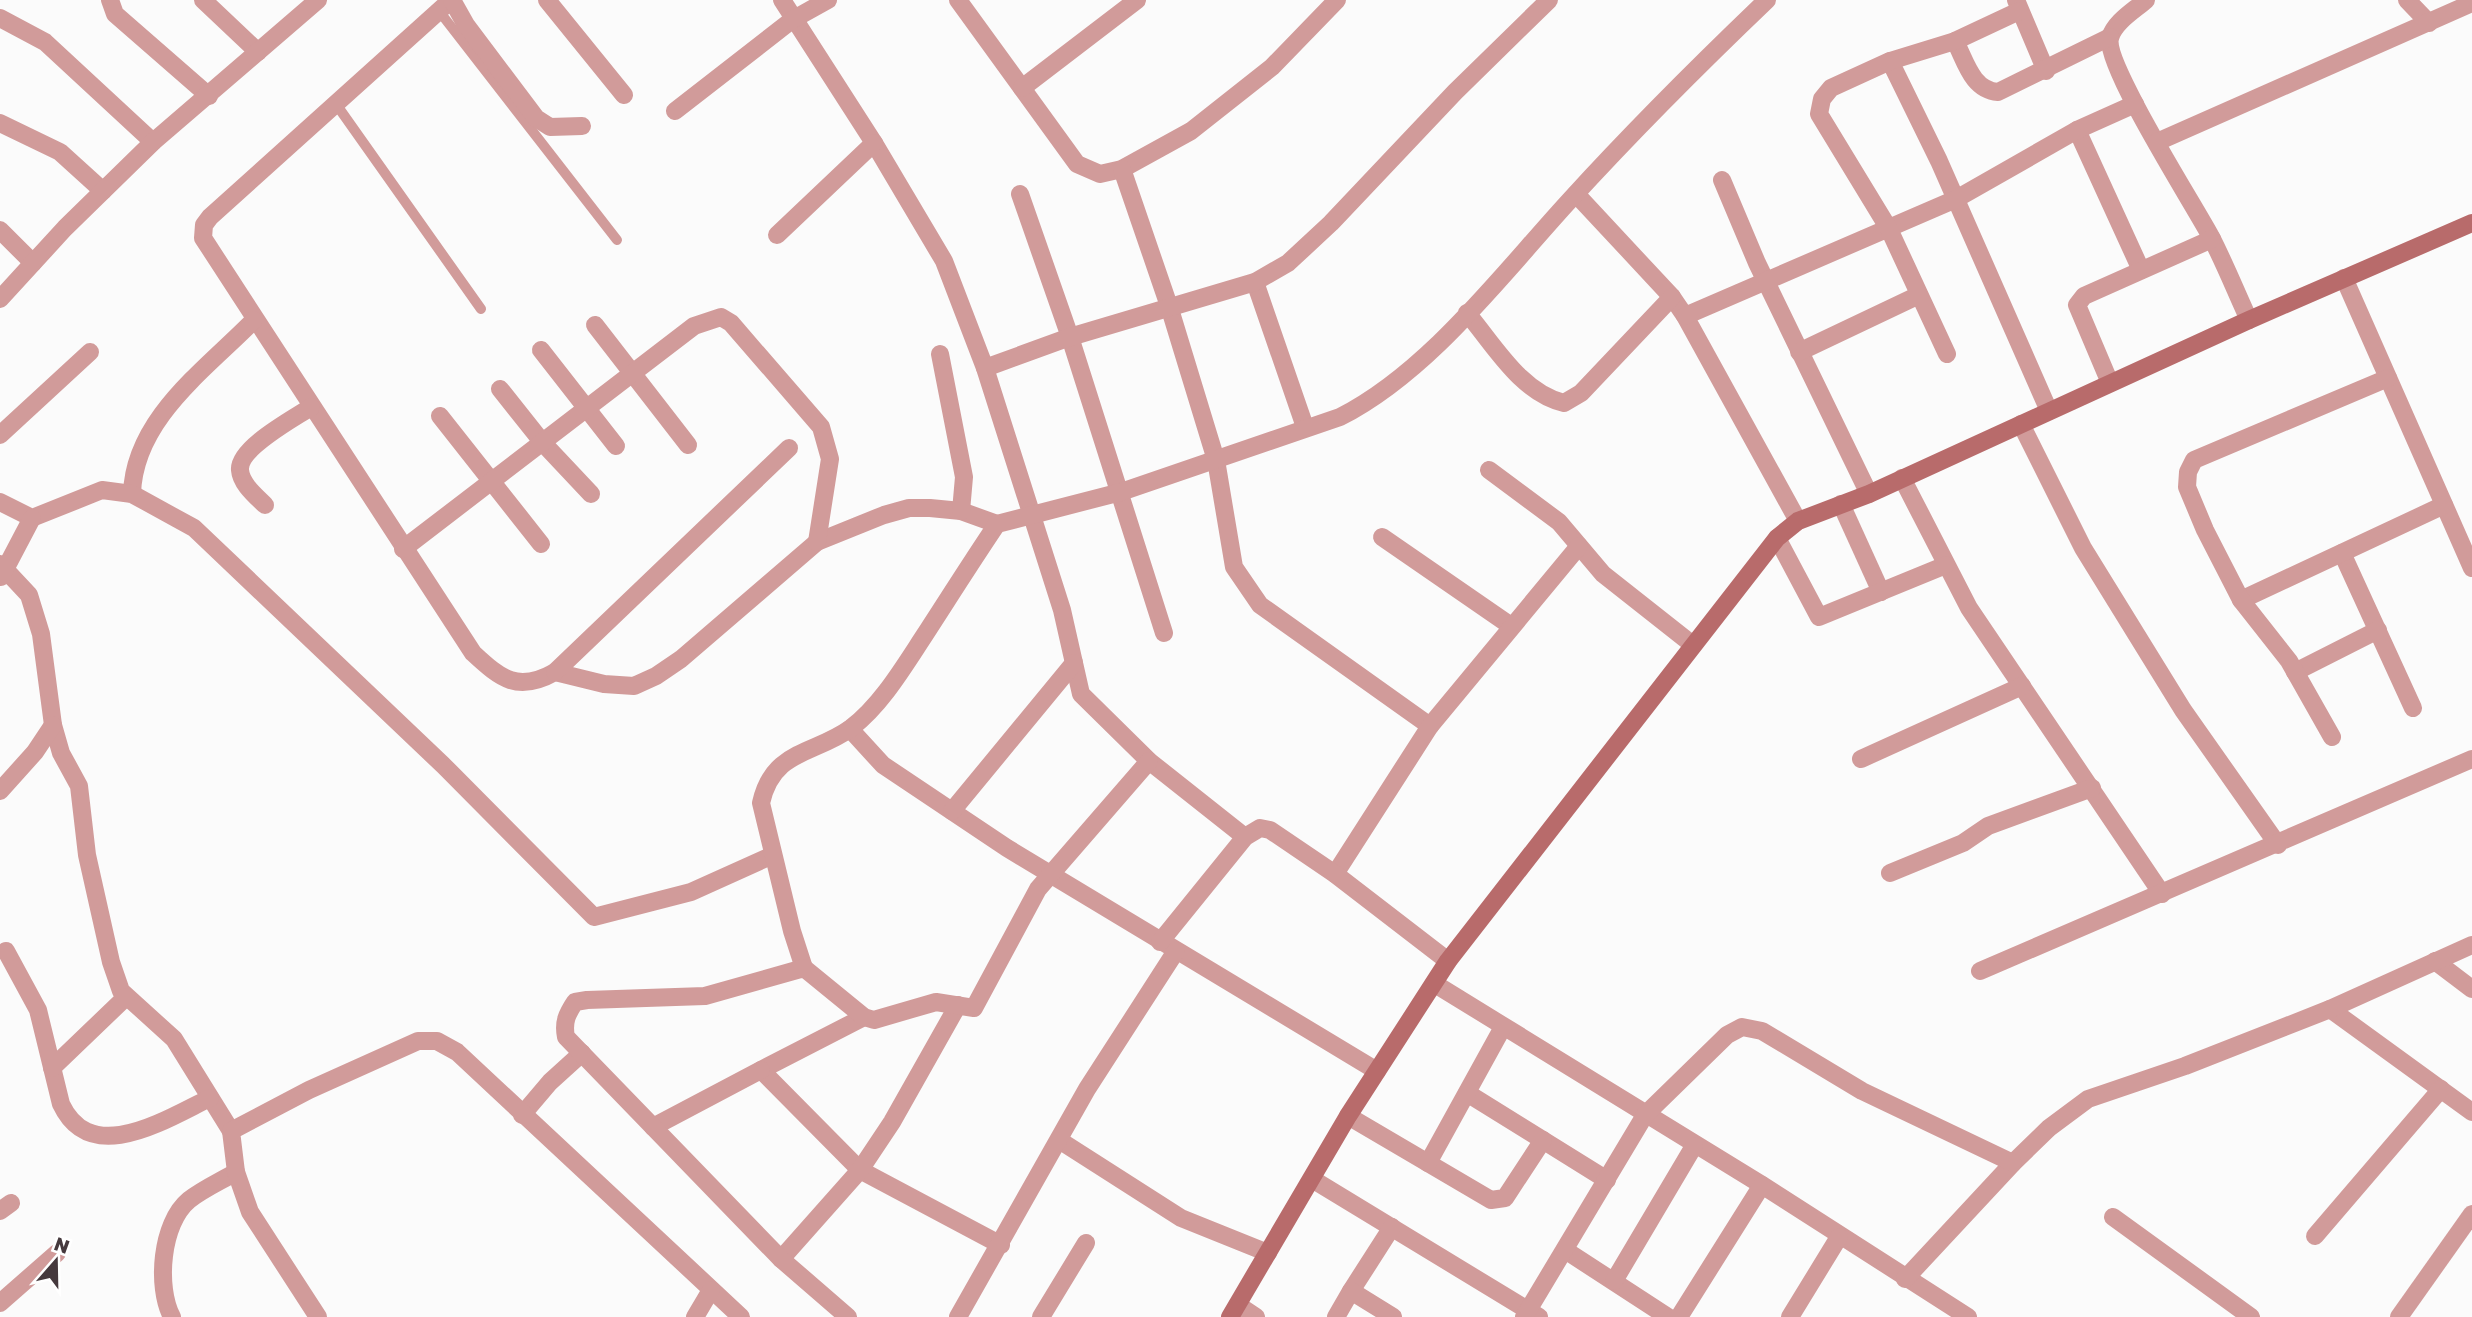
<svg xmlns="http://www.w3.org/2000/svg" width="2472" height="1317" viewBox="0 0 2472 1317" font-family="'Golos Text',sans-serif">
	<rect width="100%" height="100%" fill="#fbfbfb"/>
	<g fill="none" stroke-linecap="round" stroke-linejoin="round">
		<g stroke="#d19b9a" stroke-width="10">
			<path d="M439,11l178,229"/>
			<path d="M336,104l145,205"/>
		</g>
		<g stroke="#d19b9a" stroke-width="18">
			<path d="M110,0l5,14 94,82"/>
			<path d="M203,0l55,52"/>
			<path d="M451,0l-241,217 -6,8 -1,13 270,415c28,26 45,40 82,19l49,12 30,2 22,-10 25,-17 136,-117 67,-27 25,-7h21l31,3 36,13"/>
			<path d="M452,0l14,25 70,93 14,9 32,-1"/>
			<path d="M547,0l77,95"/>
			<path d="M782,0l92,143 70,118 41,107 77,242 19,84 68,67 96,76"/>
			<path d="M958,0l119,164 23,10 22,-5 69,-38 81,-64 65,-67"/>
			<path d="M2016,0l30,71"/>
			<path d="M2146,0c-11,10 -32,22 -36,38 -6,26 84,167 101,199 14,27 25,55 38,83"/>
			<path d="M2407,0l22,23"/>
			<path d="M0,18l45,24 108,100"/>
			<path d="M1955,41c11,21 17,49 43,51l112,-55"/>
			<path d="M1890,61l49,100 110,250"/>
			<path d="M1022,88l115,-88"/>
			<path d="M675,111l117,-91 36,-20"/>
			<path d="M0,123l60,29 43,39"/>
			<path d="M2077,130l64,140"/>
			<path d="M2157,142l315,-139"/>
			<path d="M1122,169l47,137 47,154 18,107 26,38 170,121"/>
			<path d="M1722,180l35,83 112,231"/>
			<path d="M1020,194l50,143 94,296"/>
			<path d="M1576,194l96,103 13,19 113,205"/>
			<path d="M0,230l33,33"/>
			<path d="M777,235l97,-92"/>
			<path d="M2344,278l128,290"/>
			<path d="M1255,282l50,145"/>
			<path d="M0,299l65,-71 88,-86 165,-142"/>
			<path d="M1467,313c27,32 54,80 97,90l17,-10 91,-96"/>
			<path d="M1685,316l271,-117 121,-69 58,-26"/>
			<path d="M595,325l93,120"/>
			<path d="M541,350l75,96"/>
			<path d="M1799,352l120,-57"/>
			<path d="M940,354l24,123 -3,34"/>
			<path d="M1947,354l-58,-125 -70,-115 3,-15 9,-11 59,-27 65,-20 64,-30"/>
			<path d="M985,368l85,-31 185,-55 33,-19 43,-40 124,-131 94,-92"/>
			<path d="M2110,383l-33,-78 7,-9 128,-57"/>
			<path d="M500,389l43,54 48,51"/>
			<path d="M440,416l101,128"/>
			<path d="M2021,424l62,124 100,162 95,135"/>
			<path d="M0,435l90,-83"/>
			<path d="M1489,470l70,52 44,52 90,71"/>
			<path d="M1902,478l67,130 193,286"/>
			<path d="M132,494c2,-75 73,-124 122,-174"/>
			<path d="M0,502l32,16 70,-28 30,4 62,34 249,237 151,152 97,-25 82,-37"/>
			<path d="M1841,504l40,88"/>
			<path d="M265,505c-9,-9 -24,-21 -25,-35 -2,-22 53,-51 71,-63"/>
			<path d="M1382,537l129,89"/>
			<path d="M1777,538l42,79 127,-52"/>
			<path d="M403,549l291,-223 27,-9 10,6 90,104 9,32 -13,83"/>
			<path d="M2342,553l71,155"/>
			<path d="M0,564l29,31 12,39 12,91 8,28 18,33 8,69 24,107 10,29 53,48 57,92"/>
			<path d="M1,577l31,-59"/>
			<path d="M2241,600l203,-95"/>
			<path d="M555,672l234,-224"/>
			<path d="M2295,672l83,-42"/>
			<path d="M850,729l33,36 124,83 370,223"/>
			<path d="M2332,737l-43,-76 -48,-61 -36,-70 -18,-43 1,-15 6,-12 194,-82"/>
			<path d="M1861,759l161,-73"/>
			<path d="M0,791l35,-39 18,-27"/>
			<path d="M952,811l122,-148"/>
			<path d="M1890,873l73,-30 25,-17 104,-38"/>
			<path d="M1335,874l95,-148 149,-180"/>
			<path d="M1160,942l85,-105 15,-9 10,2 65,44 113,87"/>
			<path d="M6,951l32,59 23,94c30,64 105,15 149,-6"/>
			<path d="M2435,961l37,28"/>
			<path d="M804,968l-12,-37 -31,-128c12,-54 53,-48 90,-75 30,-23 52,-60 73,-92 24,-37 48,-75 73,-112l124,-32 219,-75c89,-45 162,-143 230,-217 63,-69 129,-135 197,-200"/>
			<path d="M1980,971l492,-212"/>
			<path d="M1435,984l327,201 206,132"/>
			<path d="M2330,1009l142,103"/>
			<path d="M864,1017l-103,53 99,100 141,75"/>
			<path d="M52,1068l74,-71"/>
			<path d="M1467,1093l140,87"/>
			<path d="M522,1115l28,-33 32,-29"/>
			<path d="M1348,1116l143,84 14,-2 38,-58"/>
			<path d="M653,1127l108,-57"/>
			<path d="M1059,1140l122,78 87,35"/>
			<path d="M1428,1163l75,-136"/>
			<path d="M1312,1179l227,138"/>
			<path d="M0,1211l11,-8"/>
			<path d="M2113,1217l138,100"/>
			<path d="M2315,1236l126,-147"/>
			<path d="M1565,1250l103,67"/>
			<path d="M781,1259l79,-89 32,-48 66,-117"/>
			<path d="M1905,1279l108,-116 36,-35 39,-29 97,-33 145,-57 142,-64"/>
			<path d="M1614,1281l80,-135"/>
			<path d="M1351,1291l41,-64"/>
			<path d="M0,1303l57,-50"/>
			<path d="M1238,1305l18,12"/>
			<path d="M172,1317c-16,-30 -11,-94 17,-117 14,-11 32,-19 47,-28"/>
			<path d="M318,1317l-68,-105 -14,-40 -5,-41 78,-41 109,-49h19l20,11 284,265"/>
			<path d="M695,1317l16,-27"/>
			<path d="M848,1317l-67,-58 -215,-222c-3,-15 1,-23 9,-35l12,-2 118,-4 99,-28 60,49 10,3 62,-18 38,6 64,-119 111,-128"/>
			<path d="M958,1317l129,-228 89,-138"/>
			<path d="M1041,1317l45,-74"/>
			<path d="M1336,1317l15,-26 42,26"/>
			<path d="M1524,1317l121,-202 82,-80 15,-8 20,4 100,60 151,72"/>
			<path d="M1679,1317l83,-132"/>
			<path d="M1790,1317l49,-80"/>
			<path d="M2399,1317l73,-103"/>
		</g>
		<path stroke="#b86b6b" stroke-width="18" d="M1230,1317l118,-201 100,-155 329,-423 21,-17 71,-27 380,-174 223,-97"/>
	</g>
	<g transform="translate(56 1261) rotate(20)" stroke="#ffffff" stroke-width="5" paint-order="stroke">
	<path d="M0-5L12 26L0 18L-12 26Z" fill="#45393d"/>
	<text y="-10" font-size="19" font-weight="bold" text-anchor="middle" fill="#45393d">N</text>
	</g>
</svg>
